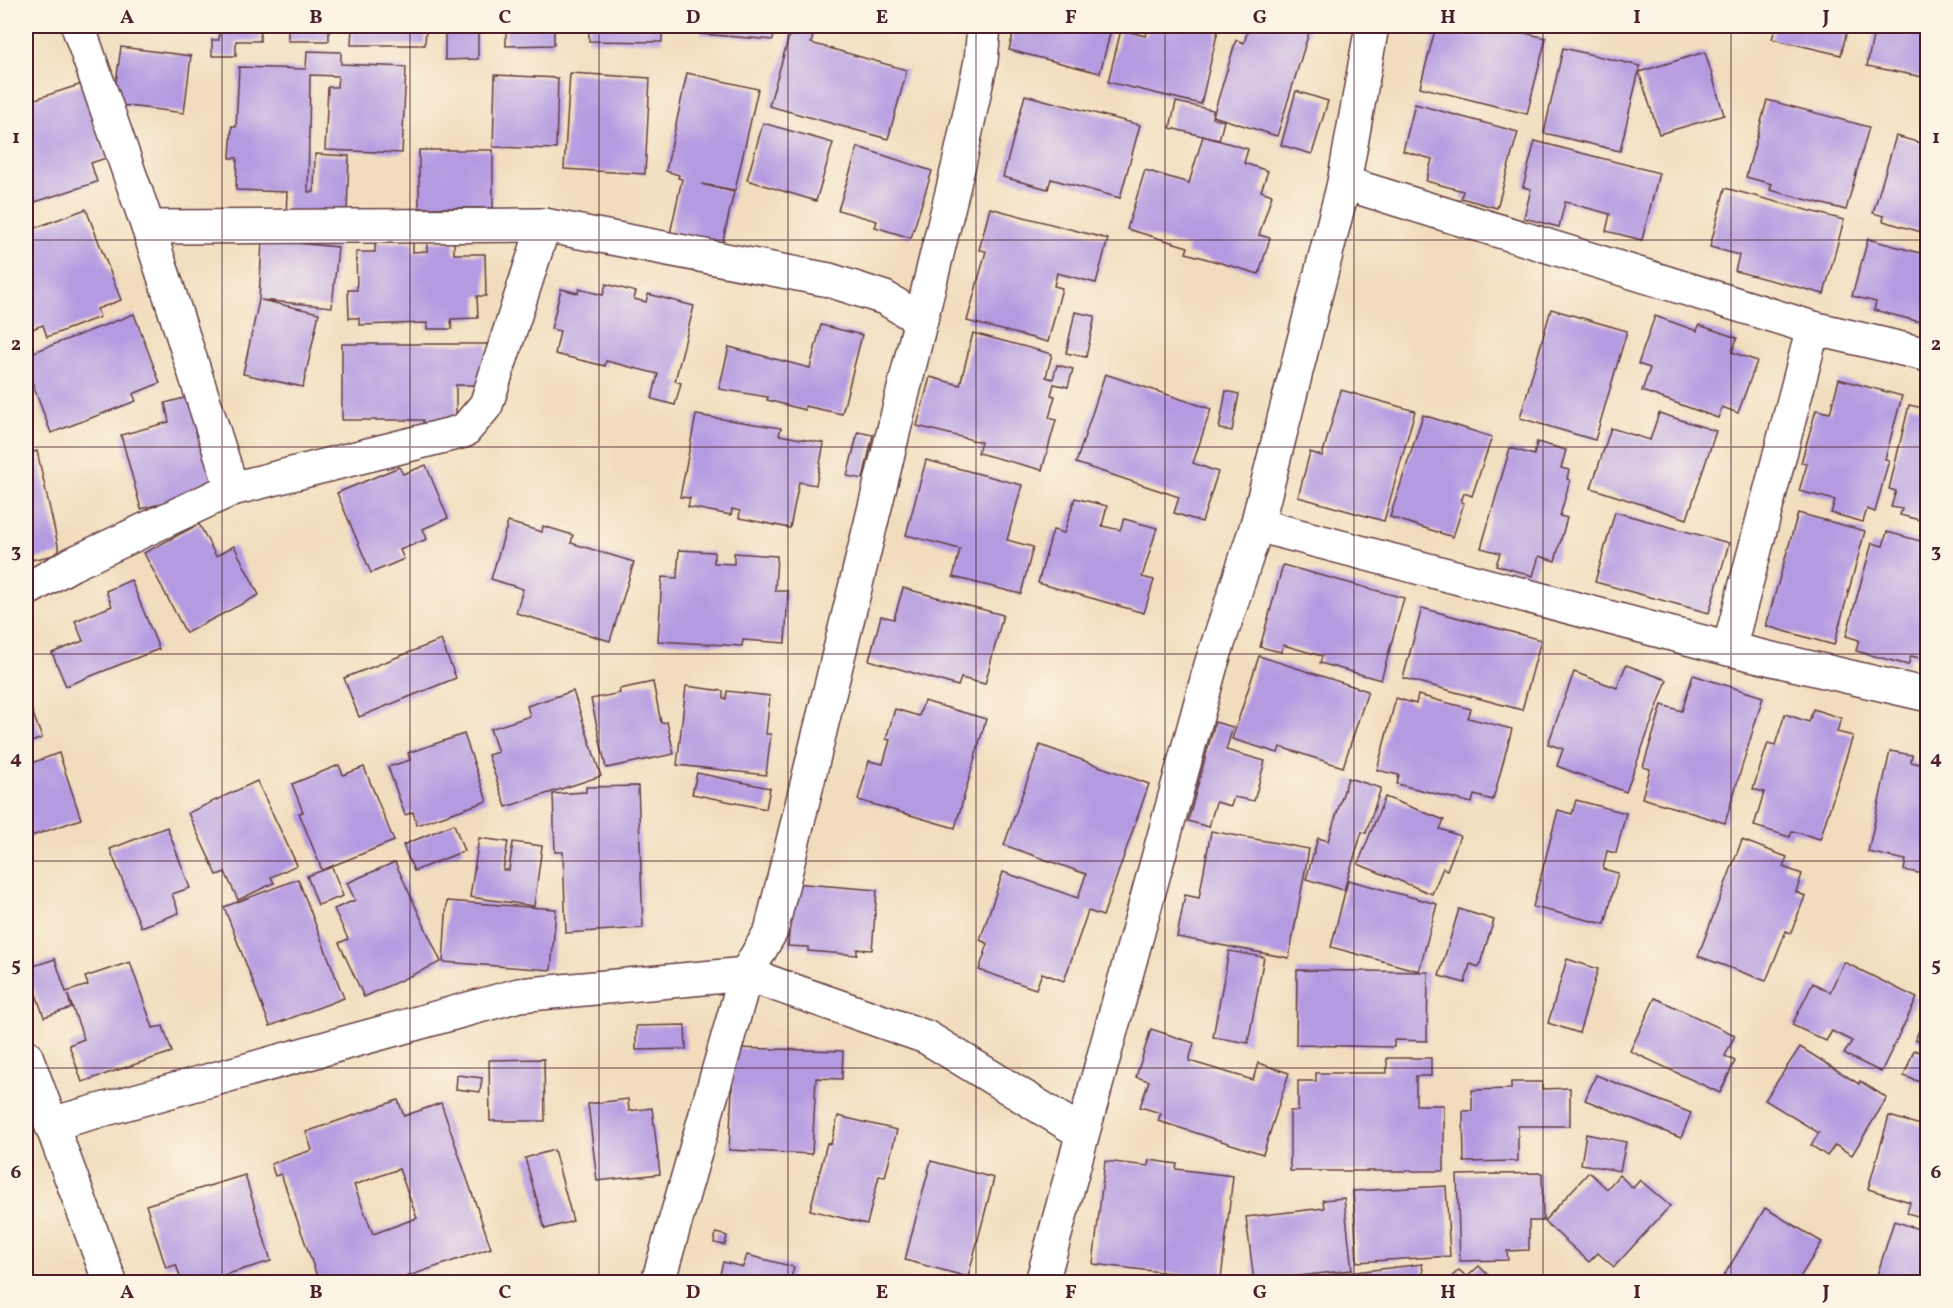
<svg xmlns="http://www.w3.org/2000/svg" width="1953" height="1308" viewBox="0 0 1953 1308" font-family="Vollkorn,serif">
	<rect width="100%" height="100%" fill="#fcf5e5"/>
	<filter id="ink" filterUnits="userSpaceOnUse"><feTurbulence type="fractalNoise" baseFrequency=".0167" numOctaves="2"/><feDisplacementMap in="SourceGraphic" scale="12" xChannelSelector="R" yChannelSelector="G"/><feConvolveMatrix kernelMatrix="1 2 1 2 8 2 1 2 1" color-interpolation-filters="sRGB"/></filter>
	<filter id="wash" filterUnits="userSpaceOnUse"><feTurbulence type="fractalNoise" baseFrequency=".008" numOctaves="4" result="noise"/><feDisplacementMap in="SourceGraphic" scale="24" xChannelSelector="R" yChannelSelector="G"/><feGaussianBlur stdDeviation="1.35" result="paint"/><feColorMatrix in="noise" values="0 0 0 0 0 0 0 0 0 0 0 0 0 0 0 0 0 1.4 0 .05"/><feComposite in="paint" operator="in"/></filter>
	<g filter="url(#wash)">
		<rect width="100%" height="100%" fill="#f1ddbd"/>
		<g id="blocks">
			<g fill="#b49ae1" fill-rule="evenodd">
				<path d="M161,26h42l-1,4z"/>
				<path d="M219,26h110v15h-41v-13h-28v13h-24v15h-24v-16h7z"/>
				<path d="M352,26h74l-1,19h-74z"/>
				<path d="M445,26h33v33l-33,1z"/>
				<path d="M481,26h73v19l-48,1v-18h-25z"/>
				<path d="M589,26h73v16l-73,-1z"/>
				<path d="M702,26h73l-2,14 -72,-6z"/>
				<path d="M792,26h24l-5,17 96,27 -19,69 -119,-33z"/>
				<rect x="891" y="26" width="66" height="8"/>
				<path d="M1015,26h97l-12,47 -91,-23z"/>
				<path d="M1149,26h70l-18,78 -93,-22 13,-52 25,6z"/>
				<path d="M1249,26h62l-34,110 -64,-20 23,-76 8,3z"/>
				<path d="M1436,26h60l50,12 -19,76 -107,-27z"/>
				<path d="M1776,26h72l-7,29 -69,-16z"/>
				<path d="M1875,26h53v52l-61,-12z"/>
				<path d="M121,47l70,9 -7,57 -71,-9z"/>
				<path d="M1563,48l77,18 -20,85 -76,-18z"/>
				<path d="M307,51l34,1v12l65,3 -4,86 -77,-3 3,-63h9l1,-11 -28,-1 -2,117h6l1,-38 34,2 -2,57 -61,5 1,-26 -51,-2 1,-32h-7l2,-32 4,1 3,-60 67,2z"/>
				<path d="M1705,52l19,63 -65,19 -20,-62z"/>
				<path d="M570,73l80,5 -5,96 -81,-5z"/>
				<path d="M687,73l71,16 -23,101 -34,-6 33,8 -12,53 -52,-11 12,-55 -4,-1 1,-3 -13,-4z"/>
				<path d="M495,75l63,3 -2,71 -63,-2z"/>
				<path d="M82,84l24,74 -15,5 6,19 -71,23v-85l3,-1 -3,-17z"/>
				<path d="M1296,91l32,10 -16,53 -31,-9z"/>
				<path d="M1025,95l115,30 -20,73 -69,-19 -3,10 -45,-12z"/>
				<path d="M1767,100l102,27 -23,83 -76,-20 2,-6 -26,-7z"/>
				<path d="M1176,102l37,8 -1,8 12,3 -5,19 -49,-12z"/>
				<path d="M1415,104l103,28 -21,76 -36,-10 2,-7 -37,-10 6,-22 -29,-8z"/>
				<path d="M763,123l70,20 -17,58 -69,-21z"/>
				<path d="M1203,136l45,13 -4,14 24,8 -7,20 11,4 -13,40 11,3 -11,36 -73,-21 2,-6 -61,-18 18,-59 44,13z"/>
				<path d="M1896,136l32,9v89l-45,-13 1,-5 -11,-3z"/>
				<path d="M1535,141l124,32 -17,67 -36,-9 4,-17 -45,-12 -6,25 -35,-9 7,-29 -8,-2z"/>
				<path d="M858,147l74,24 -21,67 -36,-11 2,-6 -39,-11z"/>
				<rect x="419" y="150" width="74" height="58"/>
				<path d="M1725,188l119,32 -20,74 -89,-23 4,-16 -29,-8z"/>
				<path d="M990,208l118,31 -12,44 -39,-10 -3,13 8,2 -14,54 -81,-21 19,-70 -7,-1z"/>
				<path d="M86,209l35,91 -24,9 3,8 -53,20 -4,-12 -11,4 -6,-17v-87l3,-2 3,6z"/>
				<path d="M1868,239l52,14 2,-10 6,1v80l-54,-14 2,-8 -24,-6z"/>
				<path d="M262,240l76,7 -6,60 -71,-7 58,13 -16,74 -60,-13 16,-74z"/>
				<path d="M413,242v10l14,-1v-9h27v12h31l1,42h-9l1,22 -27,1 1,10h-25v-6l-68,2v-7h-10l-1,-28h9l-1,-38h19v-9z"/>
				<path d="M606,284l30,8 -2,7 12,3 2,-8 46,12 -19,75 6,2 -6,22 -23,-6 6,-25 -52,-13 -1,5 -50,-12 5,-23 -9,-2 10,-40 17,4 1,-4 24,6z"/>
				<path d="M1551,309l76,22 -32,109 -75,-22z"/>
				<path d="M1075,312l20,4 -9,41 -20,-4z"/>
				<path d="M134,314l26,69 -27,11 3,7 -85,32 -25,-67v-11z"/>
				<path d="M1655,316l42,15 2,-6 38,13 -5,14 25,9 -19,52 -16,-6 -4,11 -76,-27 8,-23 -12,-4z"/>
				<path d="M821,325l41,10 -20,79 -37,-8v4l-38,-10 1,-3 -49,-8 10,-42 81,21z"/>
				<path d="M973,333l79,21 -6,23 7,2 4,-14 16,4 -5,18 -14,-3 -3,11 4,1 -6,22 7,2 -14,50 -64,-17 3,-11 -64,-16 13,-49 30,8z"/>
				<path d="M342,344h145l1,41h-32v41h-33v-6h-81z"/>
				<path d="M1105,374l106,35 -18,54 25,9 -16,50 -28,-9 5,-16 -103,-34z"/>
				<path d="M1839,379l63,17 -17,63 4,1 -14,52 -8,-3 -4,13 -32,-9 4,-13 -36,-9 8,-27 -6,-1 15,-53 14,3z"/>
				<path d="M1341,390l74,21 -31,110 -86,-24 12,-45 12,4z"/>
				<path d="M1226,391l13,3 -7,37 -13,-2z"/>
				<path d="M192,396l24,93 -75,20 -20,-74 48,-13 -4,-19z"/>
				<path d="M1909,405l19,4v113l-28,-7 2,-6 -11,-2 5,-16 -7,-2z"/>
				<path d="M1659,413l57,18 -29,88 -96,-31 20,-60 39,12z"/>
				<path d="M696,415l85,13 -2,7 45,8 -8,42 -17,-3 -9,46 -51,-10 1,-7 -8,-2 -1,6 -43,-8 2,-9 -10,-1z"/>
				<path d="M1423,415l69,22 -20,59 -8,-3 -3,9 3,1 -11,34 -63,-20z"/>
				<path d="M858,432l15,3 -10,44 -16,-3z"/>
				<path d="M1537,442l29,8 -5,18 8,2 -2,9 3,1 -10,36 7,2 -12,43 -16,-5 -6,20 -37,-11 4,-12 -19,-5 29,-100 24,7z"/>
				<path d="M37,451l23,103 -34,7v-107z"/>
				<path d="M926,460l96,25 -15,55 26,7 -12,47 -68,-17 7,-28 -54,-14z"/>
				<path d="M426,465l22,53 -25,11 4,10 -27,11 4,9 -33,14 -34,-80 62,-26 4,7z"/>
				<path d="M1075,498l32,8 -5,20 18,4 4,-11 33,9 -15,49 12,3 -10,33 -106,-30 15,-53 11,3z"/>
				<path d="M1615,512l114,31 -20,70 -114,-31z"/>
				<path d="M1798,513l67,18 -31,114 -68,-19z"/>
				<path d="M508,522l34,10 1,-6 30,9 -2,8 63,19 -24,79 -94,-28 7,-24 -32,-10z"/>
				<path d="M199,524l17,32 18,-10 25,49 -73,38 -42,-80z"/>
				<path d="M1887,532l41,11v117l-17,-4 -3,9 -52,-14 3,-11 -13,-4 26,-93 11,3z"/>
				<path d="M679,550l35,2v11l20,1v-11l43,3 -2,35h13l-3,52 -42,-3 -1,6 -84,-5 4,-64 15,1z"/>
				<path d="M1283,565l121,33 -23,82 -61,-17 2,-7 -39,-11 -2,7 -21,-5z"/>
				<path d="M131,580l28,69 -93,37 -14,-33 31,-12 -8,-20 37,-15 -6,-15z"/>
				<path d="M903,588l100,27 -18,69 -24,-6 -3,8 -89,-26 12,-44 13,3z"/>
				<path d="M1422,608l119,32 -19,70 -119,-32z"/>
				<path d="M441,640l15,38 -97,39 -15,-39z"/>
				<path d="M1259,656l109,35 -25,76 -63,-20 -2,6 -46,-14z"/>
				<path d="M1626,665l41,15 -41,112 -69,-26 6,-17 -15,-5 26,-72 43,16z"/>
				<path d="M1693,675l70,22 -38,126 -83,-25 8,-29 -7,-2 19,-62 20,6z"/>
				<path d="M653,682l8,41 6,-1 7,32 -68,14 -15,-69 29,-6 -1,-4z"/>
				<path d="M686,686l37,5v7l3,1 1,-8 43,5 -4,38h5l-5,41 -89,-10z"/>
				<path d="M573,691l28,85 -95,31 -18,-52 10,-3 -8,-23 40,-13 -3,-10z"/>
				<path d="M26,694l16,44 -16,6z"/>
				<path d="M1418,695l53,14 -3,9 44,11 -19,71 -19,-5 -2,8 -75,-19 2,-9 -22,-5 19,-72 20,6z"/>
				<path d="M924,701l62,18 -31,109 -97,-28 11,-39 14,3 7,-24 -4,-1 9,-30 24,7z"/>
				<path d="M1813,709l28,9 -4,14 16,4 -33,103 -28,-8 -2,6 -36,-11 10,-34 -11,-3 15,-46 7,2 10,-31 24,8z"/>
				<path d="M1215,722l18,5 -7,23 39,11 -11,40 -20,-4 -3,9 -15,-4 -7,25 -21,-6z"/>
				<path d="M464,734l23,67 -70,24 -4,-13 -8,3 -17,-48 22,-7 -2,-7z"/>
				<path d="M1040,745l109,39 -46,132 -15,-5 -24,70 -22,-8 -6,16 -57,-19 9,-26 -8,-4 23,-68 75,26 8,-24 -82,-29z"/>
				<path d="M1890,751l22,4 -1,7 17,4v109l-24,-5 2,-10 -38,-8z"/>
				<path d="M59,753l22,66 -55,19v-73z"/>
				<path d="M339,765l4,10 21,-8 30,74 -72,29 -23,-57 4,-1 -11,-28z"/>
				<path d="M697,773l73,15 -4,21 -74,-15z"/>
				<path d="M1348,778l33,10 -15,45 -4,-1 -18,58 -38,-11 12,-41 10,3z"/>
				<path d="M257,781l40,84 -26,12 3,6 -36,17 -13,-28 -8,3 -29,-62z"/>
				<path d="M638,786l5,142 -77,5 -3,-81h-8l-2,-58 33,-2v-5z"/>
				<path d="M1385,797l59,23 -4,9 20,7 -13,34 -4,-2 -11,26 -74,-30z"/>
				<path d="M1576,800l50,13 -10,40 -9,-2 -4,18 15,4 -13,51 -72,-17 25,-97 14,4z"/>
				<path d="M454,824l10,27 -50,20 -11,-26z"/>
				<path d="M167,827l23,61 -18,6 7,19 -38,14 -31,-78z"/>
				<path d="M1211,831l98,18 -20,109 -112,-21 8,-42 14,3z"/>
				<path d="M479,838l29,4 -5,28h6l4,-28 29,4 -8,60 -64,-9z"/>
				<path d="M1742,840l45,17 -4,10 19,7 -6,18 9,4 -14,37 -5,-2 -20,50 -68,-25z"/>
				<path d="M395,862l46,100 -77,35 -25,-54 9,-4 -14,-30 21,-9 -8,-17z"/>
				<path d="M332,867l11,29 -25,9 -11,-29z"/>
				<path d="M298,879l46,119 -74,28 -46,-119z"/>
				<path d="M1348,880l89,24 -18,67 -88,-24z"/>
				<path d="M793,883l84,7 -5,60 -15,-1v6l-49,-4v-4l-20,-1z"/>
				<path d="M447,901l109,8 -5,61 -108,-8z"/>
				<path d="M1459,909l35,11 -15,47 -9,-3 -5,19 -26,-7z"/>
				<path d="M1229,951l35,6 -16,86 -35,-6z"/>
				<path d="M55,959l11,33 22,-7 -3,-8 45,-15 23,66 10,-2 9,26 -90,30 -13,-37 15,-6 -16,-44 3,13 -27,9 -17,-49z"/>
				<path d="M1567,959l31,10 -19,64 -31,-10z"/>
				<path d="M1844,962l73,36 -36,74 -37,-18 8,-13 -20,-10 -6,10 -34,-16 21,-42 17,9z"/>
				<path d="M1297,970l131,2 -1,69 -33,-1v7l-98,-2z"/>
				<path d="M1655,998l80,37 -10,21 10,5 -15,32 -90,-42z"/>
				<path d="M1926,1014l2,1v30l-13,-5z"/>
				<path d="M685,1025l1,24 -50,1v-24z"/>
				<path d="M1151,1029l43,14 -5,18 64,19 5,-17 31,10 -26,81 -105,-33 3,-8 -21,-6 9,-26 -13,-4z"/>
				<path d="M1800,1047l59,37 1,-3 27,17 -35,57 -17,-10 -8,11 -16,-11 8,-12 -54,-33z"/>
				<path d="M734,1048l109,3 -1,28 -26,-1 -4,76 -83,-4z"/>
				<path d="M1914,1050l14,5v30l-24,-9z"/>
				<path d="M1387,1058h44v18h-15v29h28v66h-154v-60h8v-30h18v-8h71z"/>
				<path d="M544,1059l1,62h-55l-1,-61z"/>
				<path d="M457,1075l25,3 -2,14 -24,-3z"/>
				<path d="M1596,1075l95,38 -10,25 -96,-38z"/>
				<path d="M1511,1082h31v7l28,-1v38h-52v35l-54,1 -1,-51h9v-21l39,-1z"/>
				<path d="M628,1099l1,12 23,-3 8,66 -63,7 -9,-77z"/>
				<path d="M398,1100l6,16 37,-13 50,145 -100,34h-72l-38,-108 -6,2 -4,-12 41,-14 -6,-18zM399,1169l18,49 -44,16 -19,-49z"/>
				<path d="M838,1116l59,14 -12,47 -6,-1 -12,48 -57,-14 17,-67 4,1z"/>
				<path d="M1889,1116l39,11v92l-21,-6 3,-11 -42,-13z"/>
				<path d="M1586,1134l40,8 -6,29 -39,-7z"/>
				<path d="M554,1150l19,71 -28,8 -20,-71z"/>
				<path d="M1149,1160l28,4 -1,5 57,7 -12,103 -128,-15 12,-103 43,5z"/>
				<path d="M931,1161l63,17 -26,99 -63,-17z"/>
				<path d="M1589,1172l18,17 12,-14 14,13 7,-8 30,26 -56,61 -16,-14 -9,9 -45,-41z"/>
				<path d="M1542,1173l1,48h-14v29l-22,1 1,9 -48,1 -3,-86z"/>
				<path d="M245,1175l26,86 -70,21h-19l-6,-17 -10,3 -20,-63z"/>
				<path d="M1446,1186l4,70 -93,6 -4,-71z"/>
				<path d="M1344,1198l8,72 -98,11 -8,-64 78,-9 -1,-8z"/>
				<path d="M1765,1208l57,34 -25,40h-77z"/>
				<path d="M1894,1221l34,11v50h-53z"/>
				<path d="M716,1233l11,3 -2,9 -11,-2z"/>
				<path d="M747,1255l47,12 -4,15h-72l5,-20 20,5z"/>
				<path d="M1422,1264l2,18h-92l-1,-7z"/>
				<path d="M1479,1266l16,16h-49l13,-12 8,7z"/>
			</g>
		</g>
	</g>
	<g filter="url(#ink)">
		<use href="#blocks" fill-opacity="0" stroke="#633c41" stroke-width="1.5"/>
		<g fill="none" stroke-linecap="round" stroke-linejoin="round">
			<g stroke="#633c41" stroke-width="36">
				<g id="minor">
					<path d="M78,26l70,201 84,262"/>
					<path d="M1344,183l469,145 115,27"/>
					<path d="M148,227l396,-2"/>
					<path d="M1257,525l472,124 199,46"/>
					<path d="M26,590l46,-26 160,-75 232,-58 22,-26 58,-180 285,55 56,18 36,22"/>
					<path d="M1729,649l84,-321"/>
					<path d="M26,1056l84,226"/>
					<path d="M51,1124l468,-129 227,-21 180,63 155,95"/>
					<path d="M658,1282l88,-308 25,-43 188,-767 22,-103 3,-35"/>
					<path d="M1042,1282l169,-617 46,-140 87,-342 28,-157"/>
				</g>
			</g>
			<use href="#minor" stroke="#fff" stroke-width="33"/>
		</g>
	</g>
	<path fill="none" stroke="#4a1f2b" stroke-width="1.5" stroke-opacity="0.55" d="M222,26v1256M410,26v1256M599,26v1256M788,26v1256M976,26v1256M1165,26v1256M1354,26v1256M1543,26v1256M1731,26v1256M26,240h1902M26,447h1902M26,654h1902M26,861h1902M26,1068h1902"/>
	<rect width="1953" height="1308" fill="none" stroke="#fcf5e5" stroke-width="66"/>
	<rect x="33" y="33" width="1887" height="1242" fill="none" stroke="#4a1f2b" stroke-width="2"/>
	<g font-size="20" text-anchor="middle" font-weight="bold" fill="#4a1f2b">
		<text x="127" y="23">A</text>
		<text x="316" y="23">B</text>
		<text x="505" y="23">C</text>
		<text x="693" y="23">D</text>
		<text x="882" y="23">E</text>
		<text x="1071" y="23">F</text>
		<text x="1260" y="23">G</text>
		<text x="1448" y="23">H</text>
		<text x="1637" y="23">I</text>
		<text x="1826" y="23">J</text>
		<text x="16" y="143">1</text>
		<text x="1936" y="143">1</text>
		<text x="16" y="350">2</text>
		<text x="1936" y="350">2</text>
		<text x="16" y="557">3</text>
		<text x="1936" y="557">3</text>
		<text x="16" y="764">4</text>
		<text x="1936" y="764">4</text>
		<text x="16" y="971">5</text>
		<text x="1936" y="971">5</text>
		<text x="16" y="1178">6</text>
		<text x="1936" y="1178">6</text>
		<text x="127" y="1298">A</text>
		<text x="316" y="1298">B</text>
		<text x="505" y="1298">C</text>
		<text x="693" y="1298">D</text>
		<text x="882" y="1298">E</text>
		<text x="1071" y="1298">F</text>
		<text x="1260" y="1298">G</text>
		<text x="1448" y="1298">H</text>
		<text x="1637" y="1298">I</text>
		<text x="1826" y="1298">J</text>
	</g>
</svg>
